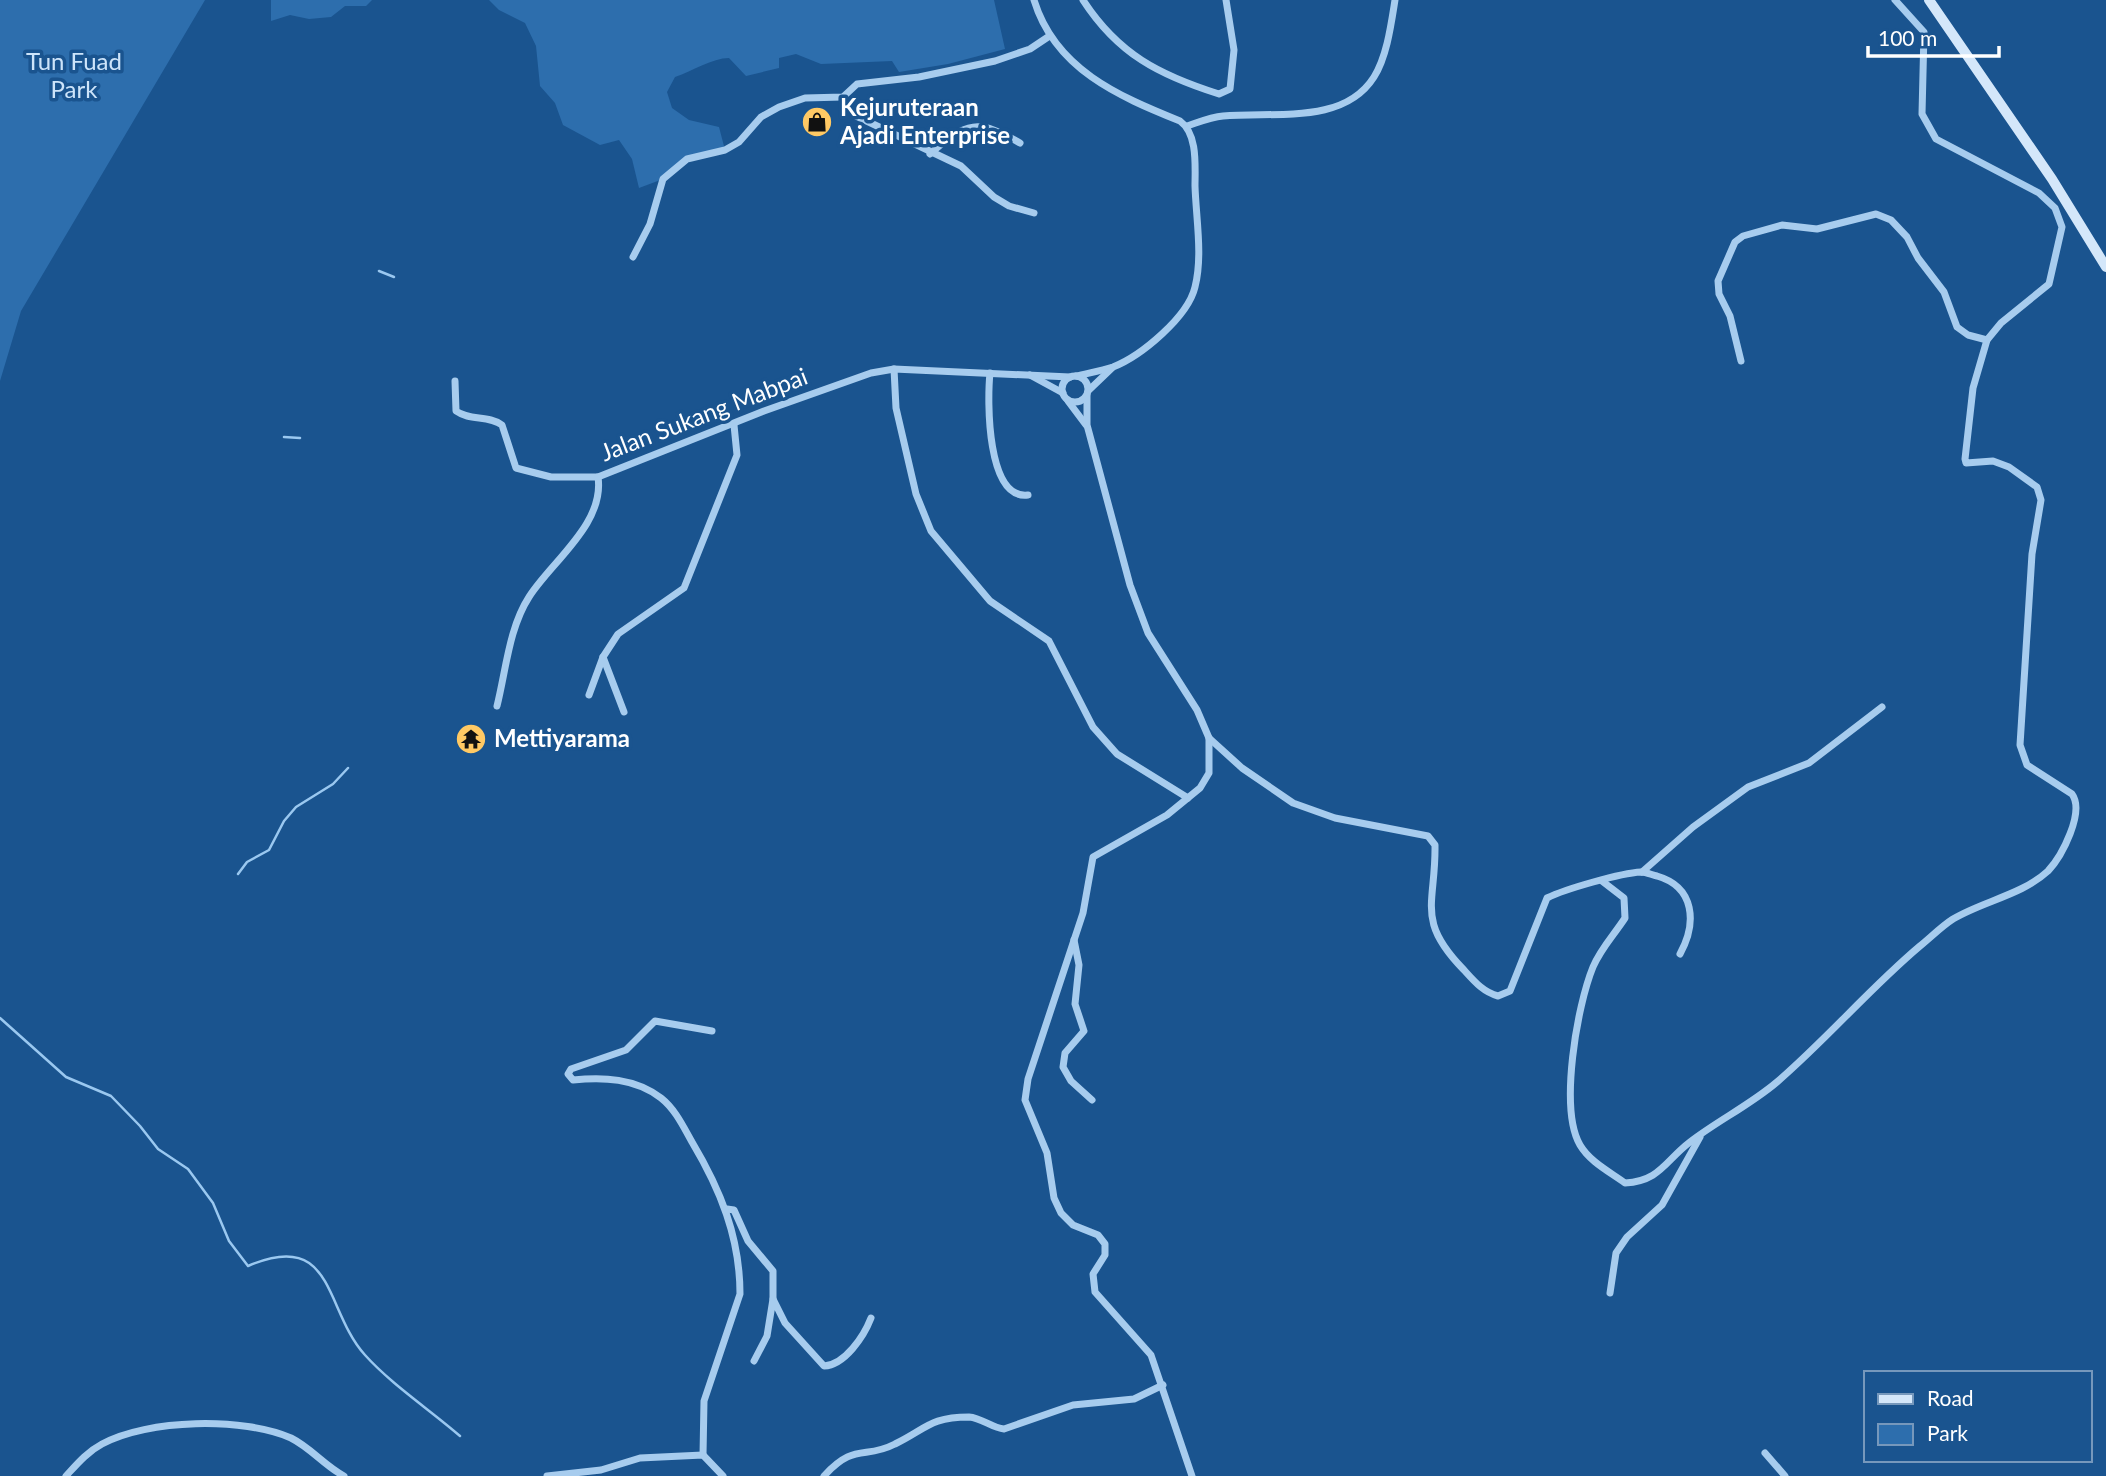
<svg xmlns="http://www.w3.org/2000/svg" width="2106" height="1476" viewBox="0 0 2106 1476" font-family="Lato,sans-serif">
	<rect width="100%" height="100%" fill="#1a548f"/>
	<g fill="#2d6ead">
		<path d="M0,0h205l-184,311 -21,70z"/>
		<path d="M271,0h101l-6,6h-21l-14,11 -22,2 -19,-4 -19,6z"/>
		<path d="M489,0h505l11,49 -57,15 -49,8 -7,-11 -71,3 -25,-10 -17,4v10l-33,8 -17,-18c-17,0 -36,13 -54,19l-8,15 5,16 17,12 30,7 6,23 -38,9 -24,20 -24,9 -7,-29 -13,-19 -19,5 -37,-20 -8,-22 -15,-17 -4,-40 -11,-23 -26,-13z"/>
	</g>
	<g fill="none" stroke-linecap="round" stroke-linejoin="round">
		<g stroke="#9ac8f0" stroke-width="2.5">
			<path d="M379,271l15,6"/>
			<path d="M284,437l16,1"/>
			<path d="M238,874l9,-12 22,-12 15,-29 12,-14 37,-23 15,-16"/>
			<path d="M0,1018l66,59 45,19 29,30 18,23 30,20 25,34 16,38 19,25c87,-38 76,44 117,89 26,29 65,55 95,81"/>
		</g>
		<g stroke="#a7ccee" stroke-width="7">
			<path d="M1034,0c21,69 84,96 146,121 18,13 15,45 15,65 1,32 8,70 0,101 -7,30 -54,69 -82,80 -12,4 -25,6 -37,9"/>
			<path d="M1083,0c35,54 76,75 136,94l11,-5 4,-39 -8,-50"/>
			<path d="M843,97l11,18 107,51 33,31 15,9 25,7"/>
			<path d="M1187,126c12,-4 24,-9 36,-10 49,-5 120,10 151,-39 13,-21 17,-52 21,-77"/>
			<path d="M930,154c36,-33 49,-35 90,-11"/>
			<path d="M633,257l17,-33 13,-45 24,-20 38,-9 14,-8 22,-25 18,-10 26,-9 38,-1 14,-13 62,-7 76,-16 35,-12 18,-12"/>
			<path d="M1741,361l-11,-45 -11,-22 -1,-13 17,-39 8,-6 39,-11 35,4 59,-15 15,6 16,17 11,21 26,34 13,35 11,8 19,5"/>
			<path d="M894,369l2,39 20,86 15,37 59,70 59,40 44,86 24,27 71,44"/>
			<path d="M990,373c-3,29 -3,127 38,122"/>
			<path d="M1030,375l33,18"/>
			<circle cx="1075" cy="389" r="13"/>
			<path d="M455,381l1,30c14,10 32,4 46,14l14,43 35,9h47l166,-66 107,-38 23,-4 176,8"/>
			<path d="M1089,390l23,-22"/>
			<path d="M1087,395v30l43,160 18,48 49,77 12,28 33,30 51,35 42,15 93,18 7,9c1,59 -20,75 29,125 10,11 19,22 34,26l12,-5 37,-93c18,-9 74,-25 94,-26 5,0 11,3 16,4 38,11 40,47 23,78"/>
			<path d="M1068,401l18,24"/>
			<path d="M603,657l21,55"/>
			<path d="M589,695l14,-38 15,-23 66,-46 53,-133 -3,-30"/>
			<path d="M497,706c9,-36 12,-78 32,-109 22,-35 76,-73 69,-120"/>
			<path d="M1642,872l51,-45 55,-40 61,-24 73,-56"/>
			<path d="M1602,881l22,17 1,20c-11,17 -24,30 -32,49 -16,39 -34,142 -13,178 10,17 30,27 45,38 35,-2 40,-22 65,-41 27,-21 60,-37 87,-60 50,-43 93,-94 143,-136 11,-9 22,-20 33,-27 30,-18 69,-24 95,-48 14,-15 37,-59 24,-77l-45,-29 -7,-20 12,-191 9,-54 -4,-13 -28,-20 -16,-6 -27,2 -1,-4 8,-71 14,-48 14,-17 48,-39 13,-57 -7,-19 -16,-15 -103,-54 -14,-25 2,-82 -29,-32"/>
			<path d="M1074,940l5,25 -4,39 9,27 -19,22 -2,14 8,14 21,19"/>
			<path d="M727,1209l7,1 14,31 25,30v28"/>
			<path d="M1610,1293l6,-40 11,-16 35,-32 38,-68"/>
			<path d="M754,1361l13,-25 6,-37 12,24 39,43c21,-1 40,-30 47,-48"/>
			<path d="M1765,1453l20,23"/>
			<path d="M703,1455l1,-54 36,-107c0,-57 -20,-105 -48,-152 -9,-16 -17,-33 -31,-44 -26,-20 -58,-21 -88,-18l-5,-6 3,-5 55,-19 29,-29 57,10"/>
			<path d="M66,1476c11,-12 21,-24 36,-32 46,-25 141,-27 189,-6 20,10 34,28 53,38"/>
			<path d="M547,1476l54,-6 39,-12 63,-3 20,21"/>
			<path d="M824,1476c31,-34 40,-16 71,-32 31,-15 35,-27 74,-27 13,1 23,11 35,12l69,-24 61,-6 29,-14"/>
			<path d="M1192,1476l-41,-121 -56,-63 -2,-18 12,-19v-11l-7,-9 -25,-10 -12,-12 -7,-15 -7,-45 -22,-53 3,-21 55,-166 10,-56 74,-42 33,-27 9,-15v-35"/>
		</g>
		<path stroke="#d4e7fa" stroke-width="10" d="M1929,0l123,179 54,88"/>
	</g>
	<defs>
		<g id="shop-disc" transform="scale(1.575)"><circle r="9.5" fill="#ffc964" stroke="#1a548f"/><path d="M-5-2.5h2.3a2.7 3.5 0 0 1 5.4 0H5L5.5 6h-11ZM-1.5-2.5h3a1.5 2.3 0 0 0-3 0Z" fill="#111"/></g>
		<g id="temple-disc" transform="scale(1.575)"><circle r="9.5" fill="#ffc964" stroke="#1a548f"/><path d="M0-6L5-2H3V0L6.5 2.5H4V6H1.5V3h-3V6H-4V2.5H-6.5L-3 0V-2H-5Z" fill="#111"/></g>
	</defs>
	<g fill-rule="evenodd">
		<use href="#shop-disc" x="817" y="122"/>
		<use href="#temple-disc" x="471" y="739"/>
	</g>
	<g text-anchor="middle" stroke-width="7" stroke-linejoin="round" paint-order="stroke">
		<g font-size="24" fill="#cde4fa" stroke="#1a548f">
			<text x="74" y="70">Tun Fuad<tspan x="74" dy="28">Park</tspan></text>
		</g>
		<g font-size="24" font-weight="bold" fill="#fff" stroke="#1a548f" text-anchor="start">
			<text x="840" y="116">Kejuruteraan<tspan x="840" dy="28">Ajadi Enterprise</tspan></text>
			<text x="494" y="747">Mettiyarama</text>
		</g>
		<g font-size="24" fill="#fff" stroke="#1a548f">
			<text transform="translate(704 415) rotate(-21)" y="8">Jalan Sukang Mabpai</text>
		</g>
	</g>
	<rect x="1864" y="1371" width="228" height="91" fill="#1a548f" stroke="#7698bc" stroke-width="2"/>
	<rect x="1878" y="1394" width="35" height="10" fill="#d4e7fa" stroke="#7698bc" stroke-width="2"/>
	<text x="1927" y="1406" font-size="21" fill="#ffffff">Road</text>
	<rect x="1878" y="1424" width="35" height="21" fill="#2d6ead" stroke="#7698bc" stroke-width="2"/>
	<text x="1927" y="1441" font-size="21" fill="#ffffff">Park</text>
	<path d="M1868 46v10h131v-10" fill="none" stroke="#ffffff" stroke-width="3.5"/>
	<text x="1878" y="46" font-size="21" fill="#ffffff" stroke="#1a548f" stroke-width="5" paint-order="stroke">100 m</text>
</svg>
